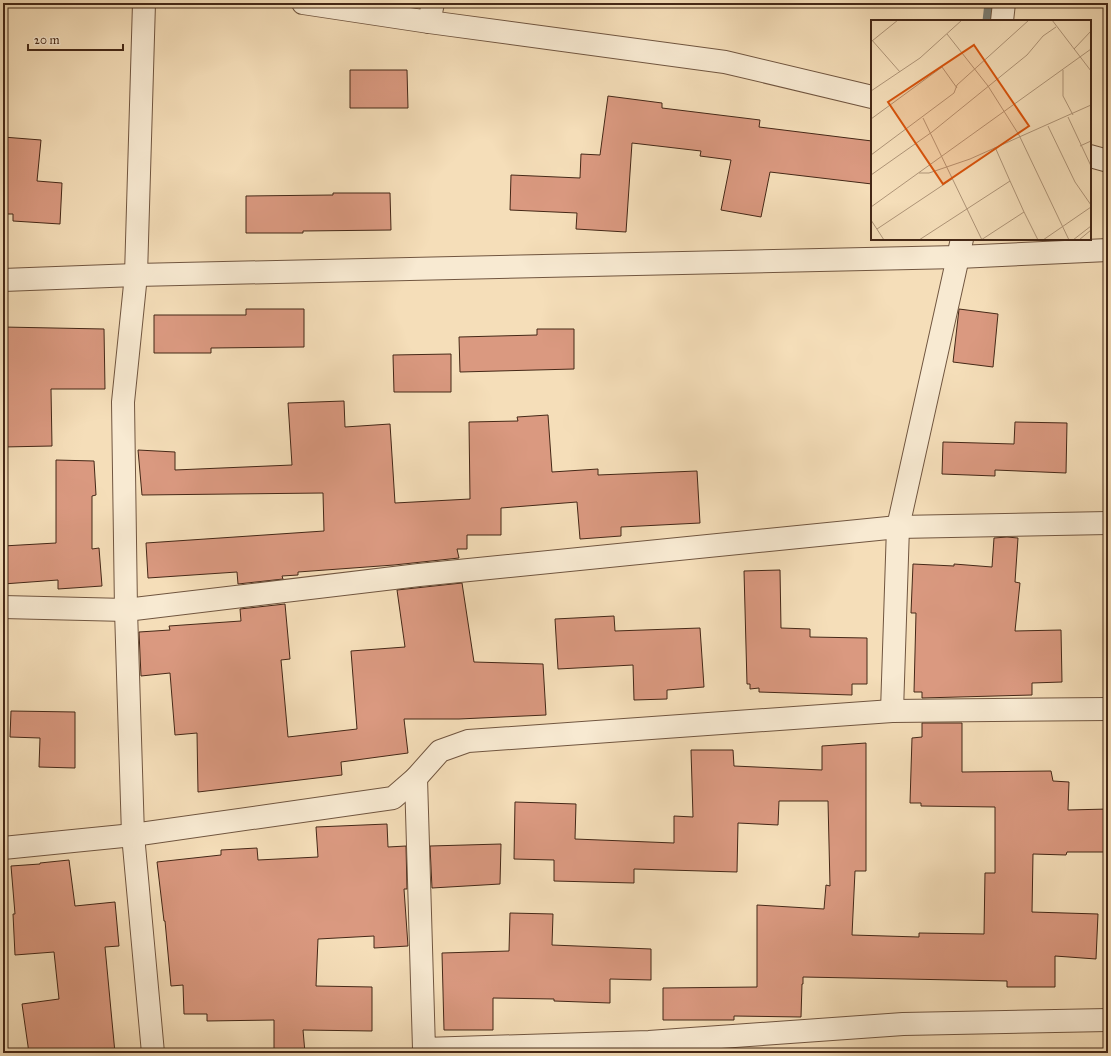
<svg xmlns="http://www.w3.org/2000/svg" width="1111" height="1056" viewBox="0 0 1111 1056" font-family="'IM FELL Great Primer',serif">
	<rect width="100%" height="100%" fill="#f5deb9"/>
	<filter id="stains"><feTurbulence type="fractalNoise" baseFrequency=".005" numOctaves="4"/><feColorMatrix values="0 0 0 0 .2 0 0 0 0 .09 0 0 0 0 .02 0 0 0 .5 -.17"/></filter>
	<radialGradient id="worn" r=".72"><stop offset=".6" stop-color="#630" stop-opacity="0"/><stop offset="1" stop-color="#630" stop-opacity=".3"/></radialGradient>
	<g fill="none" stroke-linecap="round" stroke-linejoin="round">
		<path stroke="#7b8077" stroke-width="9" d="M987,21l2,-18"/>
	</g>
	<g fill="#da9980" stroke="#452817">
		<path d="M350,70h57l1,38h-58z"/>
		<path d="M608,96l54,7v5l98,12 -1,7 113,14v43l-102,-12 -9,45 -40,-7 10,-50 -31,-4 1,-5 -69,-8 -6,89 -50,-3 1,-16 -67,-3 1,-35 69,3 1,-24 19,1z"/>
		<path d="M3,137l38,3 -4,41 25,2 -2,41 -47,-3v-7h-10z"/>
		<path d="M333,193h57l1,37 -88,1v2h-57v-37l87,-1z"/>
		<path d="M246,309h58v38l-93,1v5h-57v-38h92z"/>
		<path d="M959,309l39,5 -5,53 -40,-5z"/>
		<path d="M3,327l101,2 1,60h-54l1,57 -49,1z"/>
		<path d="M537,329h37v40l-114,3 -1,-35 78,-2z"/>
		<path d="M451,354v38h-57l-1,-37z"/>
		<path d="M344,401l1,26 45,-3 5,79 75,-4 -1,-77 49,-1 -1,-4 31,-2 4,57 46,-3v6l99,-4 3,52 -79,4v9l-41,3 -3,-37 -76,6v27h-34v14h-10l2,9 -65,7 -96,7v3l-16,1 1,3 -45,5 -1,-12 -89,6 -2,-35 178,-12 -1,-38 -181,2 -4,-45 37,2v18l117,-5 -4,-62z"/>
		<path d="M1015,422l52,1 -1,50 -71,-3v6l-53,-2 1,-32 71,2z"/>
		<path d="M56,460l38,1 2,34 -4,1v53l7,-1 3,38 -44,3v-9l-55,4v-38l53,-3z"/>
		<path d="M1007,537l11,1 -3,44 5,1 -5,48 46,-1 1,52 -30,1v12l-110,3v-6h-8l2,-79h-5l2,-49 41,2v-2l38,3 2,-29z"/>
		<path d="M780,570l1,58 29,1v8l57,1v46h-15v11l-93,-3v-4l-9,1v-5h-3l-3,-113z"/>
		<path d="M462,583l12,79 69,2 3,51 -87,4h-55l4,34 -67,9 1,13 -144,17 -1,-59 -22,2 -5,-62 -29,3 -2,-44 31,-2 -1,-4 72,-5 -1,-12 45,-5 5,55 -9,1 7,77 69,-8 -6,-78 54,-4 -8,-57z"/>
		<path d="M614,616l1,15 85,-3 4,59 -37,3v9l-33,1 -1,-35 -75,4 -3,-50z"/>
		<path d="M11,711l64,1v56l-36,-1 1,-29 -30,-1z"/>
		<path d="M922,723h40v49l89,-1 2,10 16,1 -1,28 40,-1v43h-41l-1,3 -33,-1 -1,58 66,2 -2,45 -41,-3v31h-48v-6l-204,-4v7h-1l-1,33 -67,-1v4h-71v-32l94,-1v-82l67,4 2,-24 4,1 -2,-85h-49l-1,24 -40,-2 -1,49 -103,-3v14l-80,-2v-21l-40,-1 1,-57 61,2 -1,35 99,4v-27l19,1 -2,-67h42l1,16 88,4v-24l44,-3v128h-11l-3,64 67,2v-4l65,1 1,-61h10v-66l-74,-1v-3h-11l2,-65 10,-1z"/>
		<path d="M387,824l1,23 18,-1 1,43h-3l4,57 -34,2v-12l-56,3 -2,47 56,1v44l-69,-1 2,23h-31v-33l-67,1v-7h-23l-1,-29 -12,1 -6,-65h-1l-7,-59 64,-7v-5l36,-2 1,12 60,-3 -2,-30z"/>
		<path d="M501,844l-1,40 -68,4 -2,-42z"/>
		<path d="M69,860l6,46 40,-4 4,44 -14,1 10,106h-86l-7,-49 37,-5 -5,-47 -39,3 -2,-41h2l-4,-48 29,-2v-1z"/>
		<path d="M510,913l43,1 -1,31 99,4v31l-41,-1v24l-56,-2v-2l-61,-1v32h-49l-2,-77 67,-2z"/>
	</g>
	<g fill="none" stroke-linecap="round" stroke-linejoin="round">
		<g stroke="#715640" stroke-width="24">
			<g id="minor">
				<path d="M144,3l-8,272 -13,127 3,208 7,225 20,218"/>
				<path d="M303,3l126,19 296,40 147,35"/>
				<path d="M1002,21l2,-18"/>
				<path d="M429,22l4,-19"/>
				<path d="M1090,156l18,5"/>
				<path d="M3,280l133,-5 822,-18 150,-7"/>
				<path d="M3,607l123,3 293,-35 479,-48 210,-4"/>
				<path d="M892,711l6,-184 64,-288"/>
				<path d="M416,778l8,271 225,-7 254,-18 205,-4"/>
				<path d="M3,848l130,-13 260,-37 23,-20 24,-27 28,-10 424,-30 216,-2"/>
			</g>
		</g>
		<use href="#minor" stroke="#f8ead2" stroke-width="22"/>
	</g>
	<g transform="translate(871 20)">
		<rect width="220" height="220" fill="#f5deb9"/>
		<path fill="none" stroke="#af9578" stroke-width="1" d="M181,0l39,51M76,14l41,52 31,49 50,105M0,19l29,33M1,21l26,-21M203,29l17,-18M192,50v26l10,19M0,71l49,-33 42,-38M197,97l23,49M52,98l59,122M0,99l71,-52 15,21M177,106l27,56 16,23M209,126l11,-5M0,135l83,-62 3,-8 72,-65M48,153h10l41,-14 121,-54M0,155l61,-43 95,-77 16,-19 13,-9M139,161l14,31M0,187l220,-158M0,200l13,20M6,209l75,-50M48,220l91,-59 -15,-34M110,220l43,-28 14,28M172,220l48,-33M202,220l18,-14M208,220l12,-10"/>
		<path fill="#d8540d" fill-opacity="0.15" stroke="#d8540d" stroke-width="2" d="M103,25l55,81 -86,58 -55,-82z"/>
		<rect width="220" height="220" fill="none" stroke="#452817" stroke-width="2"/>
	</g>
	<rect width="1111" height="1056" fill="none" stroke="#f5deb9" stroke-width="16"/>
	<rect x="4" y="4" width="1103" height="1048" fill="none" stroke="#452817" stroke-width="2"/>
	<rect x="8" y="8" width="1095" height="1040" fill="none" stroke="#452817"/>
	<path d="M28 44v6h95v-6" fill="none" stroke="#452817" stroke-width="2"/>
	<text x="34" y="44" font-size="12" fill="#452817" stroke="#f8ead2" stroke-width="3" paint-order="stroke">20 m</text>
	<rect width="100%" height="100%" filter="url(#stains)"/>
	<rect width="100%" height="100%" fill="url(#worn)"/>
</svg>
